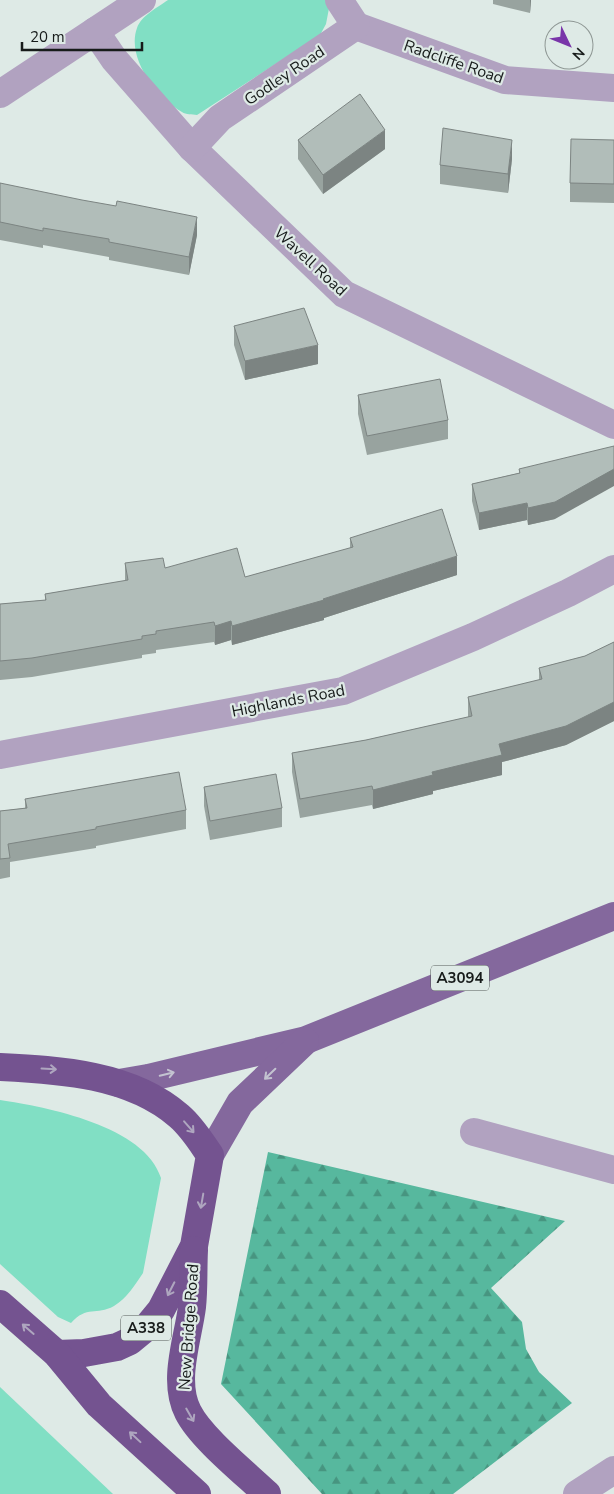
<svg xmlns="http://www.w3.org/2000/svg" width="614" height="1494" viewBox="0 0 614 1494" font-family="'Nunito Sans',sans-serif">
	<defs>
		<pattern id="forest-firs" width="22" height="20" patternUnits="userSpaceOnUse" patternTransform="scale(1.25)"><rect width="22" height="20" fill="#57b89e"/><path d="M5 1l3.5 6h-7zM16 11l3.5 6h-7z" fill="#479580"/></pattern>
	</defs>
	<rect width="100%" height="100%" fill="#deeae6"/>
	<g fill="#81dfc4">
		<path d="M168,0h159l3,3 -4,21 -6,11 -123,80c-5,-1 -11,0 -15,-3 -25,-14 -56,-54 -45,-84 4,-12 21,-21 31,-28z"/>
		<path d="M0,1100c47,7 145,26 161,78l-18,95c-8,12 -16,25 -29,33 -18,10 -27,-1 -43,17l-13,-6 -58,-53z"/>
		<path d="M0,1387l113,107h-113z"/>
	</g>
	<path fill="url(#forest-firs)" d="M268,1152l297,69 -74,67 31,34 4,27 13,23 33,31 -119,91h-131l-101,-110z"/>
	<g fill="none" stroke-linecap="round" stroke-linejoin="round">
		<g stroke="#b1a2c0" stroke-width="28">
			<path d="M356,26l149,54 109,8"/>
			<path d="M95,31l19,28 78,89 152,146 270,131"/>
			<path d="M0,94l142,-94"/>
			<path d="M192,148l28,-30 136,-92 -17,-26"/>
			<path d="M0,755l343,-64 130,-54 95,-44 46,-24"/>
			<path d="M474,1132l140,38"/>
			<path d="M577,1494l37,-24"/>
		</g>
		<g stroke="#84689d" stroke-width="28">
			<path d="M119,1083l29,-5 158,-38 308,-124"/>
			<path d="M210,1155l30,-52 65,-62"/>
		</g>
		<g stroke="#745390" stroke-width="28">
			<path d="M0,1067c60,3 131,7 179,49 13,11 22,26 31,39l-16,91 -33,64 -14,17 -17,14 -13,6 -33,6 -27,1"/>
			<path d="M194,1250c-1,19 0,39 -2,57 -4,32 -20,74 -4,105 13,26 57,61 79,82"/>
			<path d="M0,1304l57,50 42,51 98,89"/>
		</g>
	</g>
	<g fill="#98a39f">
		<path d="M493,0h38l-1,13 -37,-9z"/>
		<path d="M298,140l87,9 -62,45 -25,-35z"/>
		<path d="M614,140v63l-44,-1v-19z"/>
		<path d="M512,159l-4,34 -68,-9v-19z"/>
		<path d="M0,183l197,52 -8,40 -80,-15v-3l-66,-12v3l-43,-8z"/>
		<path d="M234,326l84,38 -73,16 -11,-35z"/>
		<path d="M358,395l90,25v19l-81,16 -9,-41z"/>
		<path d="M519,469l36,50 -27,6 -1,-5 -48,10 -7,-29v-17l47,-11z"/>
		<path d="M350,538l107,37 -133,43v2l-92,25 -1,-5 -16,5 -1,-3 -58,8v3l-14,2v3l-110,19 -32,3v-76l45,-4v-6l80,-13v-18l40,5 80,9 105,-29z"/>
		<path d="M614,642v79l-48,24 -64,17v13l-69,16v3l-60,15 -1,-4 -72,13 -8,-46v-19l74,-13 102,-23v-20l71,-17v-12l46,-12z"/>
		<path d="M204,787l78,21v19l-72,13 -6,-34z"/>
		<path d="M25,799l161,11v19l-90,17v2l-86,14v15l-10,2v-68l25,-3z"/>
	</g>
	<g fill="#7c8482">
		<path d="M530,0h1l-1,13z"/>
		<path d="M385,130v19l-62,45v-19z"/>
		<path d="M512,140v19l-4,34v-19z"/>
		<path d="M197,217v18l-8,40v-18z"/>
		<path d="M318,345v19l-73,16v-19z"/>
		<path d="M614,469v17l-59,33 -27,6v-17z"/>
		<path d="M527,503v17l-48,10v-17z"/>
		<path d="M457,556v19l-133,43v2l-92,25v-19l91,-27z"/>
		<path d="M231,621v19l-16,5v-19z"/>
		<path d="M614,702v19l-48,24 -64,17v13l-69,16v3l-60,15v-19l59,-18 67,-28z"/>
	</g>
	<g fill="#b1bdb9" stroke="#7c8482">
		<path d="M360,94l25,36 -62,45 -25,-35z"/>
		<path d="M443,128l69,12 -4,34 -68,-9z"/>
		<path d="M571,139l43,1v44l-44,-1z"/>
		<path d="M0,183l82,17 34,6 1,-5 80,16 -8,40 -80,-15v-3l-66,-11v3l-43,-9z"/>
		<path d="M304,308l14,37 -73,16 -11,-35z"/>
		<path d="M440,379l8,41 -81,16 -9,-41z"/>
		<path d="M614,446v23l-59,33 -27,6 -1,-5 -48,10 -7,-29 48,-11 -1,-4z"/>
		<path d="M442,509l15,47 -134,43 1,1 -92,26 -1,-5 -16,5 -1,-4 -58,9v3l-14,2v3l-110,19 -32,3v-57l46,-4 -1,-6 83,-14 -3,-17 38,-5 2,10 72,-20 8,29 108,-30 -3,-9z"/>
		<path d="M614,642v60l-48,24 -67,18 3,11 -70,17 1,3 -60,15 -1,-4 -72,13 -8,-46 74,-13 106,-24 -4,-19 74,-18 -3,-11 46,-12z"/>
		<path d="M179,772l7,38 -90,17v2l-88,15 2,14 -10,1v-48l27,-3 -2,-9z"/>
		<path d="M276,774l6,34 -72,13 -6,-34z"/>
	</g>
	<defs><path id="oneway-shaft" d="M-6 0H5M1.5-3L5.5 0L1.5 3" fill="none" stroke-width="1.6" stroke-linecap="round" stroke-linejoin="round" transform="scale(1.25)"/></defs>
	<g stroke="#aea6bf">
		<use href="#oneway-shaft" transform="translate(49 1069) rotate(3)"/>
		<use href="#oneway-shaft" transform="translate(189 1127) rotate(49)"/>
		<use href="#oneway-shaft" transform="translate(202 1201) rotate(100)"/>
		<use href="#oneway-shaft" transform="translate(171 1289) rotate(117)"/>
		<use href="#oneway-shaft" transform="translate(28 1329) rotate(-139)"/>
		<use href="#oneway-shaft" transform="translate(190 1415) rotate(60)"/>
		<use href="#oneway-shaft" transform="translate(135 1437) rotate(-137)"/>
	</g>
	<g stroke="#c3c3d0">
		<use href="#oneway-shaft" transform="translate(167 1074) rotate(-14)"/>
		<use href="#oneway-shaft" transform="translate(270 1074) rotate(136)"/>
	</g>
	<g text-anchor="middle" stroke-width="4.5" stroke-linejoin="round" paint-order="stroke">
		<g fill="#deeae6" stroke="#535957" stroke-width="1">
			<rect x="431" y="965.5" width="58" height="25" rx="4"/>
			<rect x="121" y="1315.5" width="50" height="25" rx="4"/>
		</g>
		<g font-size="15" font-weight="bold" fill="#171b1a">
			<text x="460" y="983">A3094</text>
			<text x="146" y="1333">A338</text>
		</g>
		<g font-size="16" fill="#171b1a" stroke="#deeae6">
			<text transform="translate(454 61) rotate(19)" y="6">Radcliffe Road</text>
			<text transform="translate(284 75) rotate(-34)" y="6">Godley Road</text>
			<text transform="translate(311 261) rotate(43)" y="6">Wavell Road</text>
			<text transform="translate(288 700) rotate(-11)" y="6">Highlands Road</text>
			<text transform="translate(188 1327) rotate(-86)" y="6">New Bridge Road</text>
		</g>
	</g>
	<g transform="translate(569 45) rotate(133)"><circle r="24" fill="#deeae6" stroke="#8e9794"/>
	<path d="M0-4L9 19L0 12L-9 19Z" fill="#7935a9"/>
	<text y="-8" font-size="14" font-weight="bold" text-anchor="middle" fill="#171b1a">N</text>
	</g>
	<path d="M22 42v8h120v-8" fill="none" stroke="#171b1a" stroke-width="2.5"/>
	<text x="30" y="42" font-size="15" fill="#171b1a" stroke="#deeae6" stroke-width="4" paint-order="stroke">20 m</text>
</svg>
